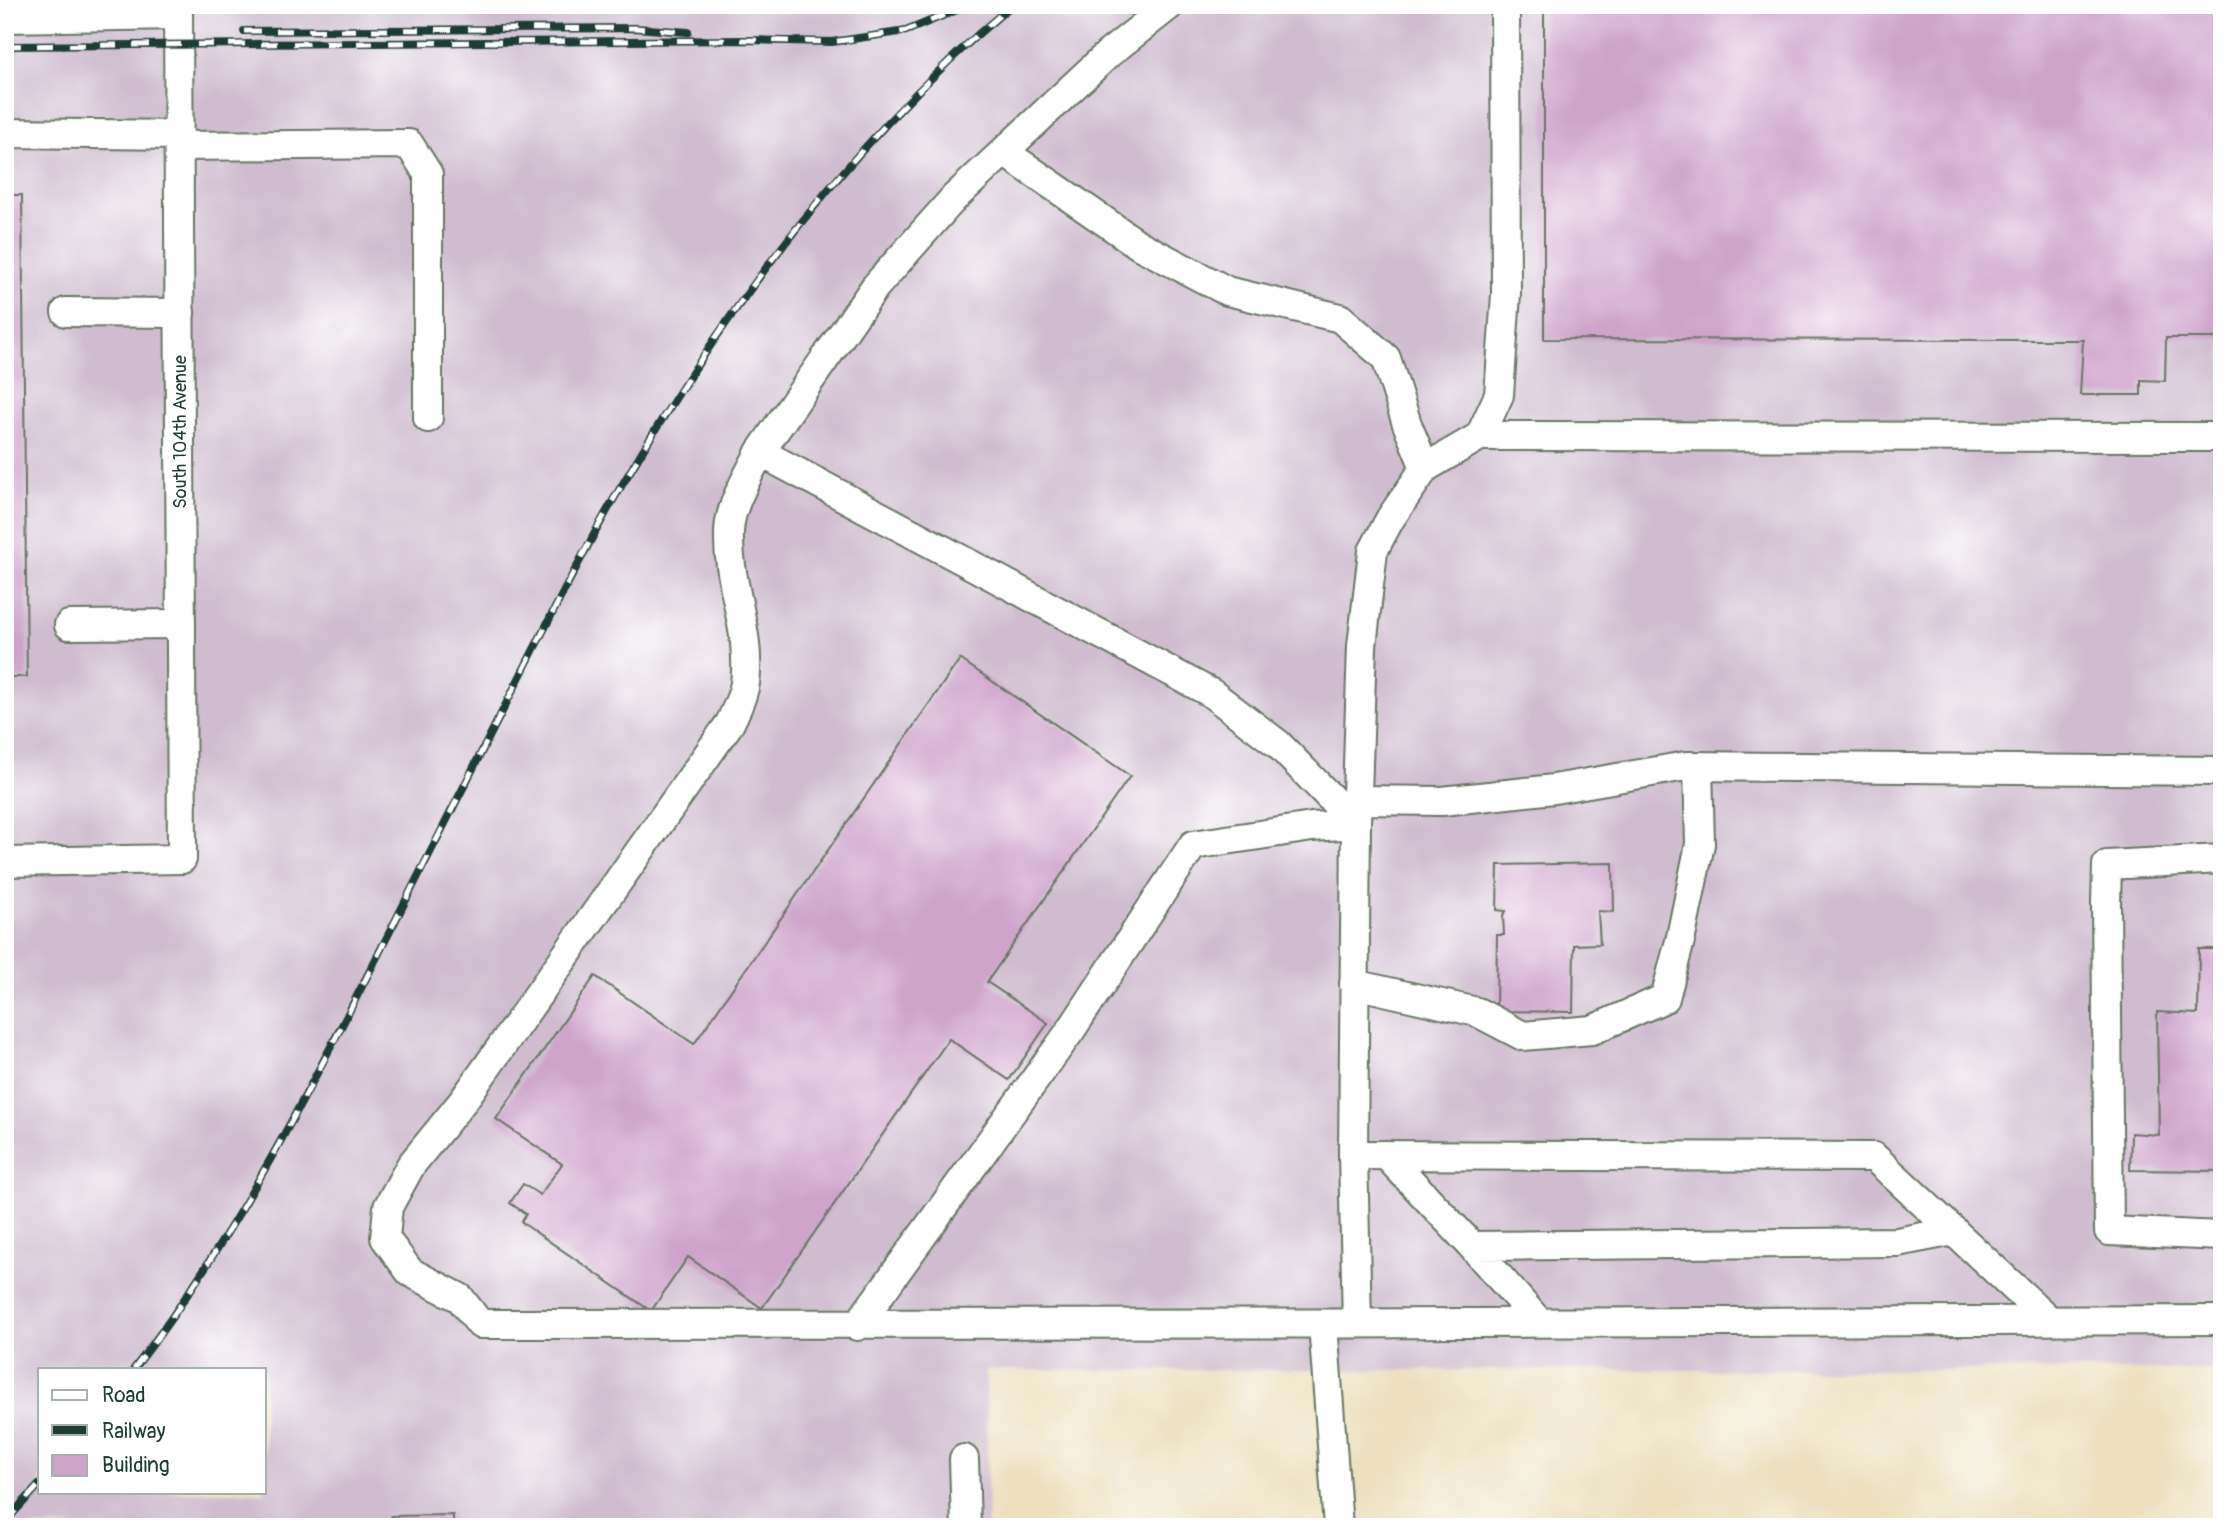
<svg xmlns="http://www.w3.org/2000/svg" width="2227" height="1532" viewBox="0 0 2227 1532" font-family="Pangolin,sans-serif">
	<rect width="100%" height="100%" fill="#fff"/>
	<filter id="ink" filterUnits="userSpaceOnUse"><feTurbulence type="fractalNoise" baseFrequency=".0143" numOctaves="2"/><feDisplacementMap in="SourceGraphic" scale="14" xChannelSelector="R" yChannelSelector="G"/><feConvolveMatrix kernelMatrix="1 2 1 2 8 2 1 2 1" color-interpolation-filters="sRGB"/></filter>
	<filter id="wash" filterUnits="userSpaceOnUse"><feTurbulence type="fractalNoise" baseFrequency=".00686" numOctaves="4" result="noise"/><feDisplacementMap in="SourceGraphic" scale="28" xChannelSelector="R" yChannelSelector="G"/><feGaussianBlur stdDeviation="1.57" result="paint"/><feColorMatrix in="noise" values="0 0 0 0 0 0 0 0 0 0 0 0 0 0 0 0 0 1.4 0 .05"/><feComposite in="paint" operator="in"/></filter>
	<g filter="url(#wash)">
		<rect width="100%" height="100%" fill="#ece0be"/>
		<path fill="#cfbdcf" fill-rule="evenodd" d="M5,5h2217v1365h-1236l2,157h-983zM40,1369h224v123h-224z"/>
		<g id="blocks">
			<g fill="#cfa4cb">
				<path d="M1544,5h678v333h-56l-1,43 -24,-1v15h-61l3,-55 -539,-1z"/>
				<path d="M5,195h17l5,482h-22z"/>
				<path d="M960,659l170,117 -143,206 61,41 -39,57 -60,-41 -187,269 -74,-51 -37,54 -130,-89 5,-8 -16,-11 13,-19 17,11 22,-31 -66,-45 99,-143 99,68z"/>
				<path d="M1613,863l1,49 -16,-1 2,33 -26,1 -1,67 -77,-1 1,-76h7l-1,-20 3,-4 -9,-1 1,-45z"/>
				<path d="M2199,949h23v222l-92,-1 1,-37 28,2 -2,-123 41,2z"/>
				<path d="M453,1515v12h-62v-11z"/>
			</g>
		</g>
	</g>
	<g filter="url(#ink)">
		<use href="#blocks" fill-opacity="0" stroke="#677664" stroke-width="2"/>
		<g fill="none" stroke-linecap="round" stroke-linejoin="round">
			<g stroke="#677664" stroke-width="32">
				<g id="minor">
					<path d="M5,18l173,-3"/>
					<path d="M5,133l174,2"/>
					<path d="M179,146l230,-2 19,30v244"/>
					<path d="M1004,152l135,93 88,46 113,27 46,40 21,66 18,44"/>
					<path d="M66,312l114,1"/>
					<path d="M1480,436l742,1"/>
					<path d="M760,452l115,-165 79,-89 154,-144 62,-49"/>
					<path d="M69,625l112,-1"/>
					<path d="M1356,800l86,1 112,-12 132,-23 536,5"/>
					<path d="M1356,824l-78,-80 -67,-51 -451,-241c-12,25 -30,52 -31,80 -2,51 23,100 16,151 -2,14 -9,27 -15,40l-267,378 -52,64 -23,42 -3,31 25,34 50,26 20,26c581,4 1161,-4 1742,-4"/>
					<path d="M1356,824l6,-178 11,-95 17,-32 35,-51 55,-32 19,-41 7,-101 -1,-289"/>
					<path d="M2222,859l-115,6 -1,38 3,328 113,5"/>
					<path d="M5,862l177,-3 -4,-854"/>
					<path d="M1354,984l123,28 46,24 69,-6 73,-32 16,-61 19,-93 -2,-78"/>
					<path d="M1353,1155l521,2 175,163"/>
					<path d="M1386,1155l86,91"/>
					<path d="M1538,1321l-66,-75 425,-4 57,-11"/>
					<path d="M1323,1324l15,203"/>
					<path d="M857,1326l214,-296 122,-185 119,-18 44,-3 -3,331 4,167"/>
					<path d="M964,1459l2,68"/>
				</g>
			</g>
			<use href="#minor" stroke="#fff" stroke-width="28"/>
			<g stroke="#1f3d34" stroke-width="8">
				<g id="rail">
					<path d="M244,31l391,-3 53,4"/>
					<path d="M5,46l742,-6 85,2 74,-11 63,-26"/>
					<path d="M134,1369c100,-130 175,-278 249,-424 49,-97 99,-194 149,-292 30,-58 59,-117 93,-173 104,-176 230,-344 387,-475"/>
					<path d="M5,1522l35,-38"/>
				</g>
			</g>
			<use href="#rail" stroke="#fff" stroke-width="5" stroke-dasharray="16" stroke-linecap="butt"/>
		</g>
	</g>
	<g text-anchor="middle" stroke-width="7" stroke-linejoin="round" paint-order="stroke">
		<g font-size="18" fill="#1f3d34" stroke="#fff">
			<text transform="translate(180 432) rotate(-90)" y="6">South 104th Avenue</text>
		</g>
	</g>
	<rect width="2227" height="1532" fill="none" stroke="#fff" stroke-width="28"/>
	<rect x="38" y="1368" width="228" height="126" fill="#ffffff" stroke="#a5b1ae" stroke-width="2"/>
	<rect x="52" y="1390" width="35" height="10" fill="#ffffff" stroke="#a5b1ae" stroke-width="2"/>
	<text x="102" y="1402" font-size="21" fill="#1f3d34">Road</text>
	<rect x="52" y="1425" width="35" height="10" fill="#1f3d34" stroke="#a5b1ae" stroke-width="2"/>
	<text x="102" y="1438" font-size="21" fill="#1f3d34">Railway</text>
	<rect x="52" y="1455" width="35" height="21" fill="#cfa4cb" stroke="#a5b1ae" stroke-width="2"/>
	<text x="102" y="1472" font-size="21" fill="#1f3d34">Building</text>
</svg>
